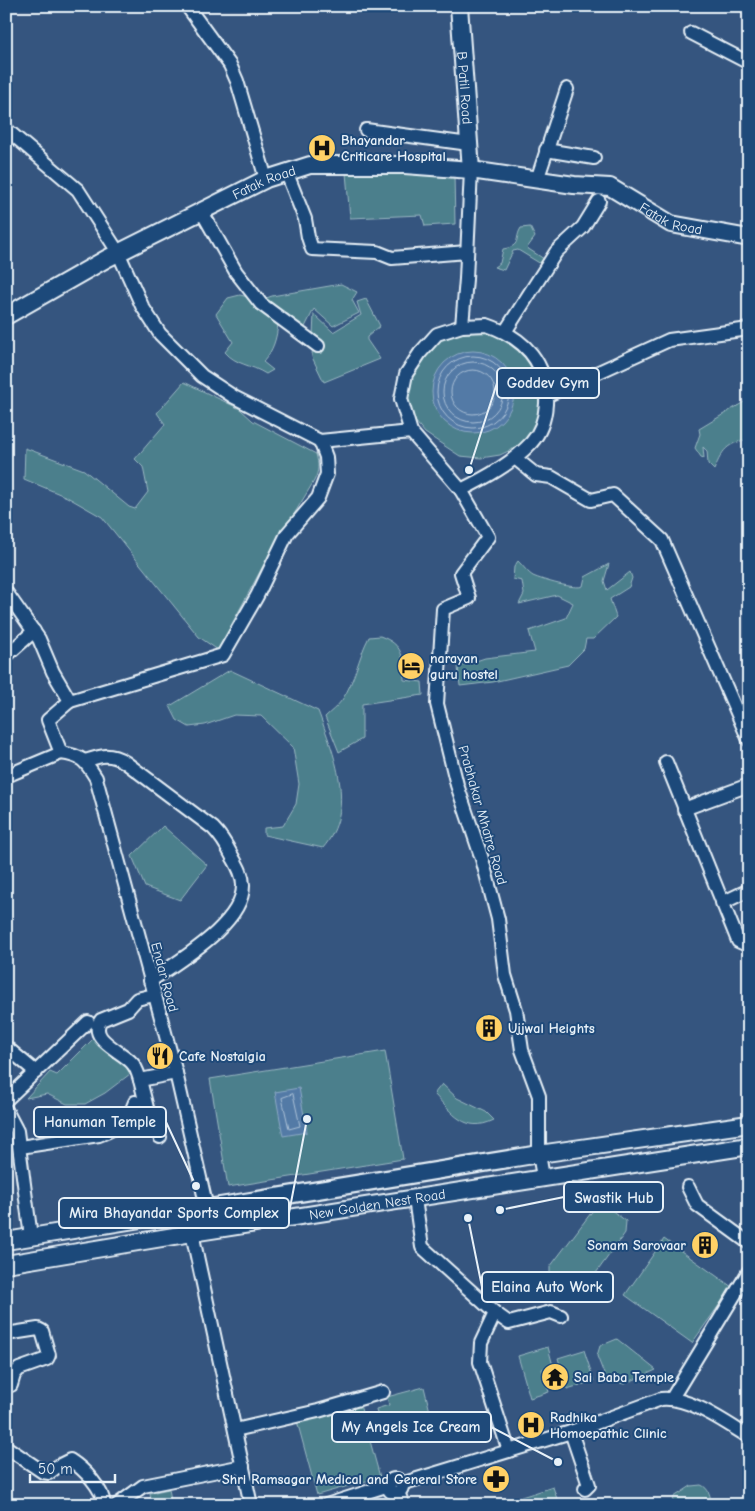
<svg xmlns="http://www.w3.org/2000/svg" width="755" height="1511" viewBox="0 0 755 1511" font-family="'Comic Neue',sans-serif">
	<rect width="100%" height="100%" fill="#35557f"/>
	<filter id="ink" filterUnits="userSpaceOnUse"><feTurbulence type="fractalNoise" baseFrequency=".02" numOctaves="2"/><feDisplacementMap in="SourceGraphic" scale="10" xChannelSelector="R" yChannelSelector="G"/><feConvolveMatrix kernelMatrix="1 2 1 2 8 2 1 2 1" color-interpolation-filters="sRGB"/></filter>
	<g filter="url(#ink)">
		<g fill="#4b7f8c" stroke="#9ab8c2">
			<path d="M383,171l71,4 1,49 -30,2 -3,-11 -72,3 -4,-45z"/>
			<path d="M530,227l5,10 -8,11 17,11 -3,5 -23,-14 -5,1 -9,19 -10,-3 6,-4 3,-14c19,-3 11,-10 18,-21z"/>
			<path d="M341,284l16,8 -5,8 7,13 -26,13 -19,-17 -9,18 4,7 -48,-34 11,-4z"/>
			<path d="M240,295l8,2 13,15 17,11c-1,15 -5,28 -15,39l10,8 -7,4c-16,-10 -30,-9 -41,-22l8,-10 -17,-28 12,-16z"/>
			<path d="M366,299l14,27 -13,11v3l13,19 -56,23 -12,-25 2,-43 19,18 28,-17 -4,-13z"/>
			<path d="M463,329h21l21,6 30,30 8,42 -7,20 -13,17 -23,11 -19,3 -21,-2 -35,-23 -15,-18 -3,-22 5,-23 31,-34z"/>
			<path d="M184,382l56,27 13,12 63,33c3,11 3,17 -2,27l-50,83 -46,86 -19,-13 -97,-120 -35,-20 -43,-18 1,-31 59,22 45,37 6,2 13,-17 -5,-25 -8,-8 30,-35 -8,-11z"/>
			<path d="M749,399v40c-23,5 -26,10 -35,31l-6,-6 -1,-13 -4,-4 1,11 -3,-1 -6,-9 5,-14 -1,-5z"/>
			<path d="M518,561c5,5 10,12 15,15 9,4 43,14 50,10l2,-9 24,-13 -5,17 3,9 23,-18 2,6 -3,9 -19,12 6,18 -23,22h-7l-2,10 -16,16 -75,17 -33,4 -2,-19 27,-9 50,-6 -6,-21 37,-13 7,-15 -16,-8 -38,9 5,-10 -2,-13 -9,-2 1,-12z"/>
			<path d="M380,636c24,9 23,20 24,44l18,2 1,13 -61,9v35l-23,13 -14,-35c5,-5 12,-10 17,-17 13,-19 16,-42 27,-63z"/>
			<path d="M230,670l88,41c16,43 39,97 5,137l-59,-13v-7l19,-2 13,-22 3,-20 -6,-37 -32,-31 -27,-1 -29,10 -16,2 -12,-7 -7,-14z"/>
			<path d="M163,826l44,39 -27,35 -35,-13 -13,-31z"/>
			<path d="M102,1030l32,41 -29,22 -20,11h-18l-20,-10 -21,4 24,-26 7,3z"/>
			<path d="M385,1051l18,108 -175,28 -18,-108z"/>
			<path d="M442,1084l15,14 29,14 8,8c-29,14 -42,-7 -60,-26z"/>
			<path d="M602,1203l24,18 -1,12 -39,54 -5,3 -8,1 -23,-18v-6l47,-62z"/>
			<path d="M664,1239l68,48 -40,56 -67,-48z"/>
			<path d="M617,1339l39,31 -32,14 -18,-5 -9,-23 3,-10z"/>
			<path d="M548,1347l5,19 -11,3 7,23 -19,6 -12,-42z"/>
			<path d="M584,1350l10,31 -27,8 -9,-31z"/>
			<path d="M424,1387l10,41 -51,12 -7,-31 13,-4 -2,-8z"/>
			<path d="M360,1405l20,72 -63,18 -20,-74z"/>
			<path d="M701,1485c8,3 10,12 10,20h-39l2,-8 17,-11z"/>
			<path d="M553,1487l6,18h-63z"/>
			<path d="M169,1489l3,16h-20l-2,-12z"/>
		</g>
		<g fill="#527aa6" stroke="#8eaac7">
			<circle cx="473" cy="392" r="41"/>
			<path d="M299,1088l8,44 -24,4 -8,-44z"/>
		</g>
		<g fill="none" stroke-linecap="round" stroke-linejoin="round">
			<g stroke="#acc1d7" stroke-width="1">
				<circle cx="473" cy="392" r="36"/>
				<circle cx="473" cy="392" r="30"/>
				<circle cx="473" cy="392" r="22"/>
				<path d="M293,1094l7,32 -11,3 -7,-31z"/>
			</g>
			<g stroke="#e8f1f8" stroke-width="16">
				<g id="minor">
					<path d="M187,6l43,59 7,16 29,98"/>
					<path d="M691,33l58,30"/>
					<path d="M6,129l72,61 40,62 24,54 18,28 42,42 32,21 86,44 91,-9"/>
					<path d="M366,130l103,14"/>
					<path d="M546,150l48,8"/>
					<path d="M286,171l19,48 3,18 4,12 65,3 15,6 75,-6"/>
					<path d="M537,180l30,-91"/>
					<path d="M202,212l34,60 25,32 57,42"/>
					<path d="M487,325c38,13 61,38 59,79 -1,15 -5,28 -15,39 -20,21 -44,34 -70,47l-50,-58 -10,-33 5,-25 14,-21 17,-19 25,-8z"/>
					<path d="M462,326l4,-47 5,-109"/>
					<path d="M505,332l51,-80 27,-25 16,-26"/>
					<path d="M546,396l123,-56 80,-11"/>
					<path d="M515,458l21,17 15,2 40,23 22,-5 49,45 87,200"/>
					<path d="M461,490l27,47 -27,36 8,25 -26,11 -6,95 20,81 25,74 16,60 7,56 11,35 6,40 17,46v58l4,23"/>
					<path d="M6,592l33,47 14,33 17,29 -22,19 13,33"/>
					<path d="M6,656l28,-25"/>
					<path d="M70,701l153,-46 34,-59 30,-62 31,-36 9,-24 -1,-17 -6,-16"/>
					<path d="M61,753c21,3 24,7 35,25l80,295 36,157"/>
					<path d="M85,761c17,-6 25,-8 40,1l88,66c9,9 14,18 19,28 5,9 11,18 11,29 1,39 -65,76 -93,96"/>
					<path d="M666,762l72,179 11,5"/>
					<path d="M6,776l55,-23"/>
					<path d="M684,809l65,-24"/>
					<path d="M722,903l27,-13"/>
					<path d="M154,995l-17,4 -9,10 -27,11c-14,19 21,31 31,43 5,5 6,11 8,17l36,-7"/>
					<path d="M6,1047l30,25"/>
					<path d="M140,1080l7,28 13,29"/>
					<path d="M6,1100l82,-78"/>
					<path d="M6,1110l11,21 14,106"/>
					<path d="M20,1147l79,-12c17,-6 30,-15 36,-33"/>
					<path d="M688,1187l9,18 52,38"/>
					<path d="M415,1199l7,48 73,66 -14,30 -1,19 29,89"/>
					<path d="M187,1210l64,295"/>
					<path d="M495,1313l14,10 42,-11 10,4"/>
					<path d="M6,1334l32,-5 4,2 7,24 -2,4 -28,10 -5,6 -3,10 -5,1"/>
					<path d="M672,1398l77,-127"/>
					<path d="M235,1430l83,-19 65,-19"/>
					<path d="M571,1432l18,53 -4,4"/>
					<path d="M6,1447l37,25 6,1 9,-7 12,-6c14,9 33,28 34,45"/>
					<circle cx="395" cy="1486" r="7"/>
					<path d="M401,1484l170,-52 90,-33c28,-3 65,24 88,38"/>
					<path d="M398,1492l5,13"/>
					<path d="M117,1505l26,-19 100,-20"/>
					<path d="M326,1505l63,-20"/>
				</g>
			</g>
			<g stroke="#e8f1f8" stroke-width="20">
				<g id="major">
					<path id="s1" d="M459,6l12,164"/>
					<path id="s2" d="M6,316l100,-57 160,-80 44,-14h95l66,5 103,15 36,2 61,37 78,14"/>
					<path d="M6,1241l533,-87 210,-30"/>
					<path id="s3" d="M6,1264l186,-31 557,-87"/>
				</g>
			</g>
			<use href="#minor" stroke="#1f4a7a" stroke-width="12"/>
			<use href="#major" stroke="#1f4a7a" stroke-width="16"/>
		</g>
	</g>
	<defs>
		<g id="hospital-disc" transform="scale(1.4375)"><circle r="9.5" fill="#ffd166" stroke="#1f4a7a"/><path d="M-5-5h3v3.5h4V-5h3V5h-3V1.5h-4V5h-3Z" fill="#111"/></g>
		<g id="hotel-disc" transform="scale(1.4375)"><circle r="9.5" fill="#ffd166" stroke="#1f4a7a"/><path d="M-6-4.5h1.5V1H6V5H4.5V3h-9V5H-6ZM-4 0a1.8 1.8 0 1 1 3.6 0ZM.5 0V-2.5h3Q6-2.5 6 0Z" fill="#111"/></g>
		<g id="building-disc" transform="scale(1.4375)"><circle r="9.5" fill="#ffd166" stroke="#1f4a7a"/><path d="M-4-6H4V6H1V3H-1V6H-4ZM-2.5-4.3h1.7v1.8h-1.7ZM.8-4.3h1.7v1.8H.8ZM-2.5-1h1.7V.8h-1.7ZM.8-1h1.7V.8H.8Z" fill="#111"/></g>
		<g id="restaurant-disc" transform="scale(1.4375)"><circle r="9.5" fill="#ffd166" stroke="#1f4a7a"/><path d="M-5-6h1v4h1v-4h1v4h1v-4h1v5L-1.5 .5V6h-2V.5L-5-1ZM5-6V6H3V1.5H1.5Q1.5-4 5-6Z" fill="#111"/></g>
		<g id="temple-disc" transform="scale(1.4375)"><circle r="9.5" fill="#ffd166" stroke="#1f4a7a"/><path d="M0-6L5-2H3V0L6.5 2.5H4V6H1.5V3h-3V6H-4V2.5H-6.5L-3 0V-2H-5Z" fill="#111"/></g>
		<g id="pharmacy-disc" transform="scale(1.4375)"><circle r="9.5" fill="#ffd166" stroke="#1f4a7a"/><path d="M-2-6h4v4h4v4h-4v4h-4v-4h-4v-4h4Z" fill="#111"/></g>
	</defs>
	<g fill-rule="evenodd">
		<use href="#hospital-disc" x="322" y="148"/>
		<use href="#hotel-disc" x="411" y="666"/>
		<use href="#building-disc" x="489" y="1028"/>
		<use href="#restaurant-disc" x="160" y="1056"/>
		<use href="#building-disc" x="705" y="1245"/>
		<use href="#temple-disc" x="555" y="1377"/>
		<use href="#hospital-disc" x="531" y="1425"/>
		<use href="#pharmacy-disc" x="496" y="1479"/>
	</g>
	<g text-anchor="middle" stroke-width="4" stroke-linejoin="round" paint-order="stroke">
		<g font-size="14" fill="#e8f1f8" stroke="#1f4a7a">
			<text dy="5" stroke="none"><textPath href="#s1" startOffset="82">B Patil Road</textPath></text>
			<text dy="5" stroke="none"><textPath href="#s2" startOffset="291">Fatak Road</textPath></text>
			<text dy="5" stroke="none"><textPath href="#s2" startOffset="711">Fatak Road</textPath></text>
			<text transform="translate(483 815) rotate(74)" y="5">Prabhakar Mhatre Road</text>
			<text transform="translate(165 977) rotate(75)" y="5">Endar Road</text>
			<text dy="5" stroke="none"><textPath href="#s3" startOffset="376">New Golden Nest Road</textPath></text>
		</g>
		<g font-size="14" font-weight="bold" fill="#e8f1f8" stroke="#1f4a7a" text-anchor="start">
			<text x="341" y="145">Bhayandar<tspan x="341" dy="16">Criticare Hospital</tspan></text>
			<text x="430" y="663">narayan<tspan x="430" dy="16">guru hostel</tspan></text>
			<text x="508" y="1033">Ujjwal Heights</text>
			<text x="179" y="1061">Cafe Nostalgia</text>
			<text x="686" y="1250" text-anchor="end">Sonam Sarovaar</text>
			<text x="574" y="1382">Sai Baba Temple</text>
			<text x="550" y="1422">Radhika<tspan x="550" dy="16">Homoepathic Clinic</tspan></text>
			<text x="477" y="1484" text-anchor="end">Shri Ramsagar Medical and General Store</text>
		</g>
	</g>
	<path fill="none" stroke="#e8f1f8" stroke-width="2" d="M469 470L497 383M196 1186L166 1122M500 1210L564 1197M307 1119L289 1213M468 1218L482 1287M558 1462L491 1427"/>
	<g fill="#e8f1f8" stroke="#1f4a7a" stroke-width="2">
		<circle cx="469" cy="470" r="5"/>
		<circle cx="196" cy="1186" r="5"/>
		<circle cx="500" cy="1210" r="5"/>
		<circle cx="307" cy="1119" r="5"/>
		<circle cx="468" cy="1218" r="5"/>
		<circle cx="558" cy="1462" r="5"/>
	</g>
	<g fill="#1f4a7a" stroke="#e8f1f8" stroke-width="2">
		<rect x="497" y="368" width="102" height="30" rx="5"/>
		<rect x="34" y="1107" width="132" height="30" rx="5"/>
		<rect x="564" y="1182" width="99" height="30" rx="5"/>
		<rect x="59" y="1198" width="230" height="30" rx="5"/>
		<rect x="482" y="1272" width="131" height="30" rx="5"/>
		<rect x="332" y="1412" width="159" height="30" rx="5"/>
	</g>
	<g font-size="15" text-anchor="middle" font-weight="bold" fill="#e8f1f8">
		<text x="548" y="388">Goddev Gym</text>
		<text x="100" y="1127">Hanuman Temple</text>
		<text x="614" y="1203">Swastik Hub</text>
		<text x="174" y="1218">Mira Bhayandar Sports Complex</text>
		<text x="547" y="1292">Elaina Auto Work</text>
		<text x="411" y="1432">My Angels Ice Cream</text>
	</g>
	<rect width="755" height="1511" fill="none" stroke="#1f4a7a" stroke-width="25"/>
	<rect x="12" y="12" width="730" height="1486" fill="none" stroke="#e8f1f8" stroke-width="2" filter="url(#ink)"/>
	<path d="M30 1474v8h85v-8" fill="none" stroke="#e8f1f8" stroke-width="2.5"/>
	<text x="38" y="1474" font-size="15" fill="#e8f1f8" stroke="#1f4a7a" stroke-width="4" paint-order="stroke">50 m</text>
</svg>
